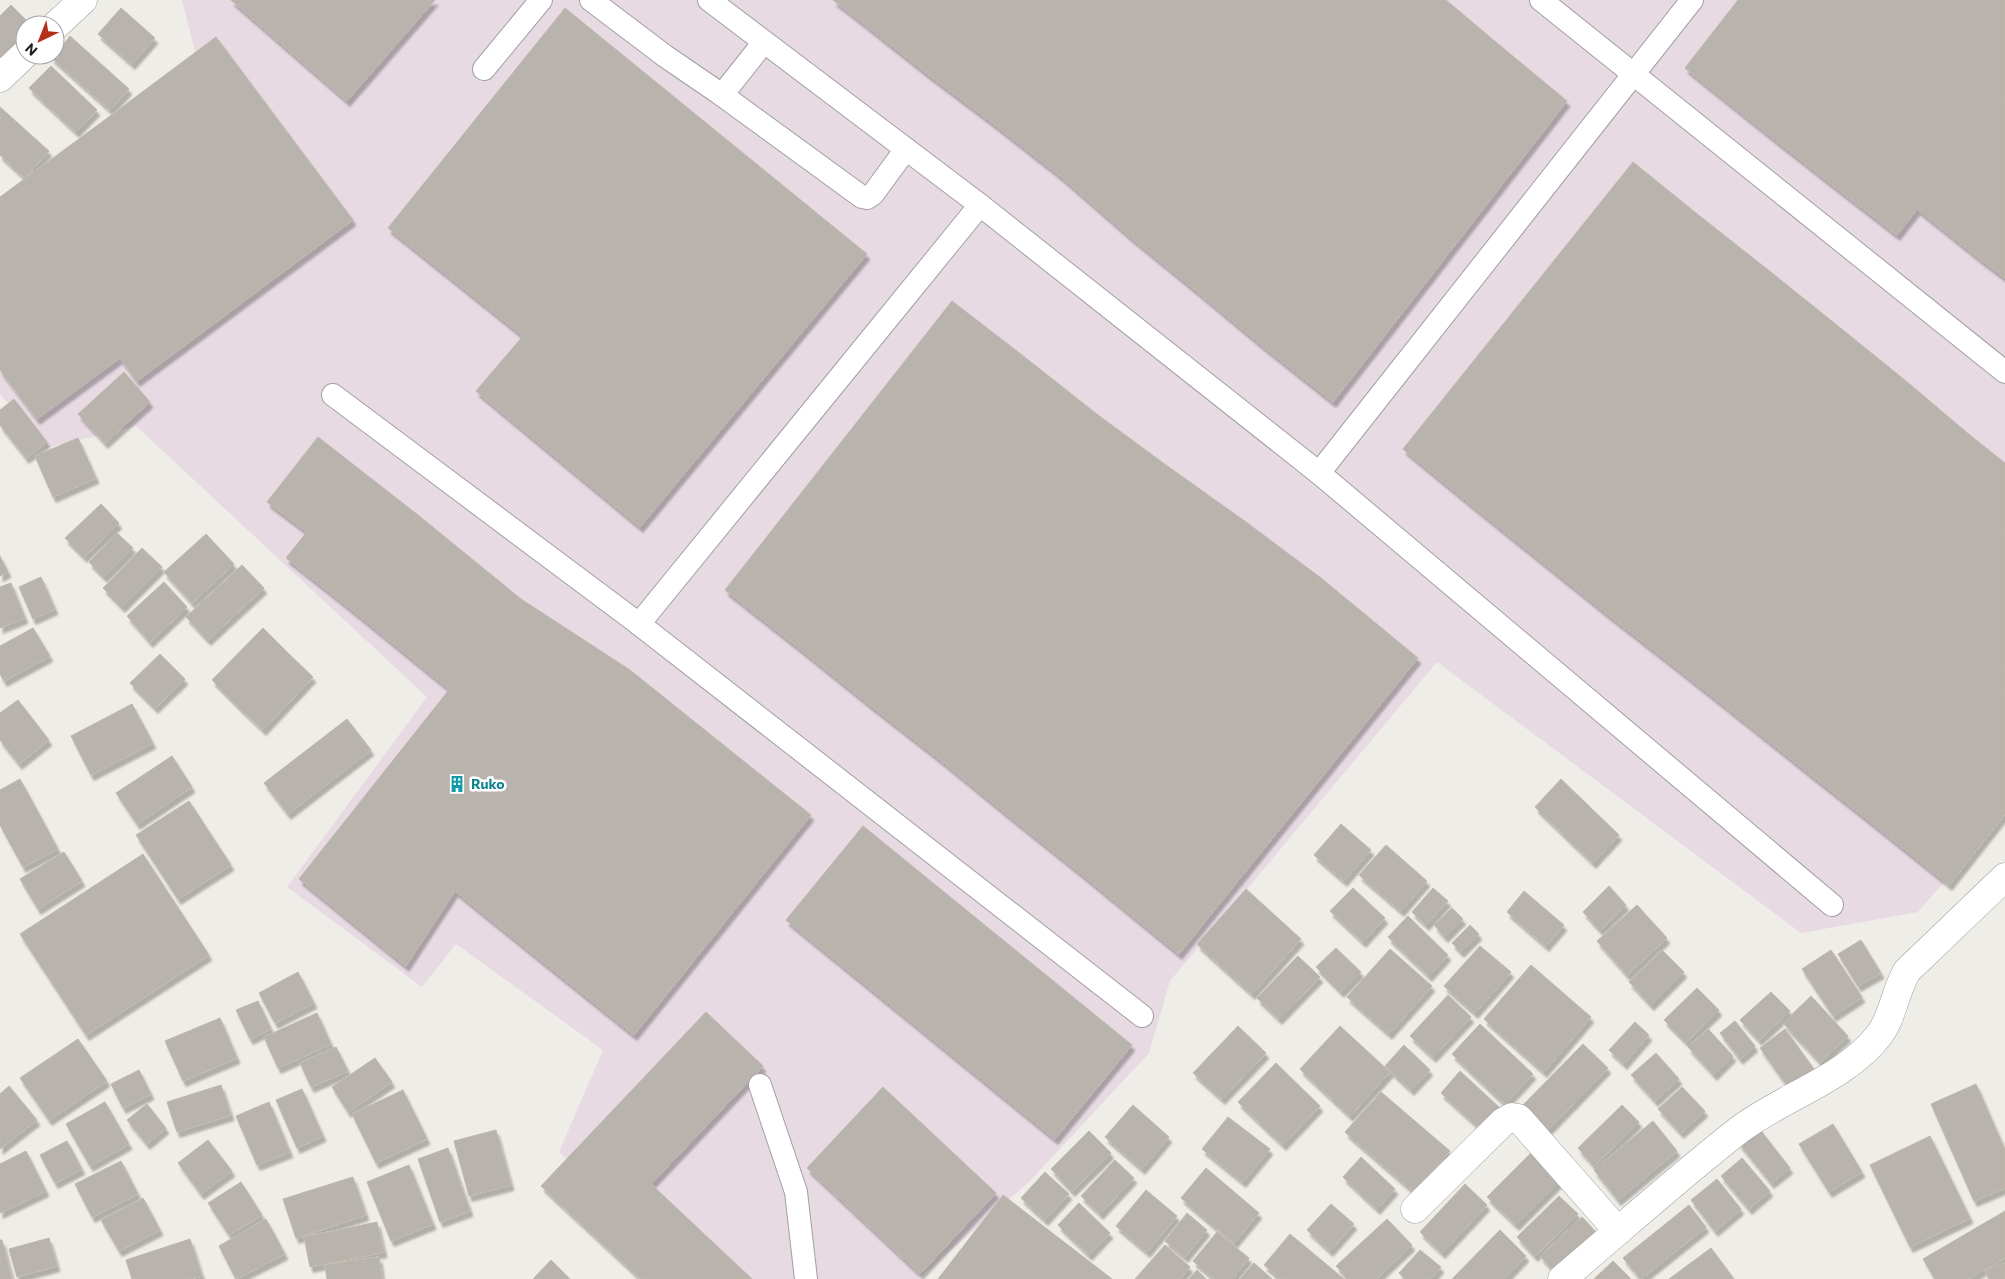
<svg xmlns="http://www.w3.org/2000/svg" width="2005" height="1279" viewBox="0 0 2005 1279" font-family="Commissioner,sans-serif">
	<defs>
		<filter id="shadow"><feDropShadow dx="3" dy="5.5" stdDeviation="1" flood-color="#0004"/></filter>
	</defs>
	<rect width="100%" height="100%" fill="#efede7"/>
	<path fill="#e7dae3" d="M182,0h1823v811l-87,101 -117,21 -364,-271 -267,319 -21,72 -120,129 -111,97h-231l-128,-127 44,-102 -147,-106 -34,43 -135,-100 140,-190 -291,-271 -90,22 -46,-54v-167l196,-172z"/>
	<g fill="#b8b3ad" stroke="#bfb7ab" filter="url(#shadow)">
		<path d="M231,0h69l-30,34z"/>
		<path d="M300,0h135l-88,101 -77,-67z"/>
		<path d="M833,0h42l-16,20z"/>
		<path d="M875,0h108l-57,73 -67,-53z"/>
		<path d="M983,0h104l-96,122 -65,-49z"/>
		<path d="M1087,0h114l-141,176 -69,-54z"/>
		<path d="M1201,0h115l-71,93 -72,-58z"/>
		<path d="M1316,0h110l-231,290 -65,-53z"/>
		<path d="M1426,0h20l51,43 -237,301 -65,-54z"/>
		<path d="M1738,0h124l-102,128 -75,-60z"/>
		<path d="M1862,0h105l-141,180 -66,-52z"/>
		<path d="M1967,0h38v97l-108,138 -71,-55z"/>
		<path d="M11,5l20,20h-6v21l-25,26v-56z"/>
		<path d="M121,8l34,30 -23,26 -34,-30z"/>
		<path d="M565,8l302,246 -227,273 -164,-136 47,-55 -135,-108z"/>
		<path d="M1173,35l72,58 -115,144 -70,-61z"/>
		<path d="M70,36l59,53 -19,21 -59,-53 4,-2z"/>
		<path d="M216,37l137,183 -110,82 -137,-183z"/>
		<path d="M1497,43l70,58 -234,301 -73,-58z"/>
		<path d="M51,66l46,44 -21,22 -47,-44z"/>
		<path d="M2005,97v133l-24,30 -64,-51z"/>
		<path d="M0,107l49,44 -24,27 -25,-23z"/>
		<path d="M106,119l137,183 -106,79 -137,-184z"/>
		<path d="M1633,162l68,55 -231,287 -67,-55z"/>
		<path d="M0,197l120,161 -83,61 -37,-49z"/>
		<path d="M1701,217l71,56 -117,145 -71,-56z"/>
		<path d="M2005,230v48l-24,-18z"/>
		<path d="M1772,273l66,53 -117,144 -66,-52z"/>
		<path d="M952,301l70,54 -227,290 -70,-55z"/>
		<path d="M1838,326l68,55 -117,143 -68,-54z"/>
		<path d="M1022,355l76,60 -227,291 -76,-61z"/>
		<path d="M1584,362l71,56 -114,143 -71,-57z"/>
		<path d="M124,372l26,30 -45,41 -27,-29z"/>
		<path d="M1906,381l65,55 -115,142 -67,-54z"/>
		<path d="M14,399l33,43 -21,16 -26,-33v-15z"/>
		<path d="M1098,415l68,50 -227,294 -68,-53z"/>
		<path d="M1655,418l66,52 -114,144 -66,-53z"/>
		<path d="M1971,436l34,27v68l-81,101 -68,-54z"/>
		<path d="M318,437l100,78 -71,91 -61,-48 21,-26 -40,-30z"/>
		<path d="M78,438l18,40 -43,19 -18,-41z"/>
		<path d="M1166,465l80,57 -231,299 -76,-62z"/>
		<path d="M1721,470l68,54 -114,143 -68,-53z"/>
		<path d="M101,504l18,19 -35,34 -19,-19z"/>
		<path d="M418,515l103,84 -72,90 -102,-83z"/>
		<path d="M1246,522l75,56 -236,299 -70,-56z"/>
		<path d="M1789,524l67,54 -114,142 -67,-53z"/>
		<path d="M2005,531v137l-14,17 -67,-53z"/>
		<path d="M117,533l16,15 -29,29 -15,-15z"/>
		<path d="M206,534l28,30 -42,39 -28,-31z"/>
		<path d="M142,548l20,19 -40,40 -19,-19z"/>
		<path d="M0,556l8,16 -8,4z"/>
		<path d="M242,565l22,23 -56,52 -22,-23z"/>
		<path d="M41,577l14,32 -22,10 -14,-32z"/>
		<path d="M1321,578l97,80 -239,296 -94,-77z"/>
		<path d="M1856,578l68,54 -113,143 -69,-55z"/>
		<path d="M164,582l23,25 -37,35 -23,-26z"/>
		<path d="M11,583l14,35 -25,10v-41z"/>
		<path d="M521,599l109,71 -175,221 -49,75 -107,-87z"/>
		<path d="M33,628l17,28 -46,25 -4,-7v-28z"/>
		<path d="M263,628l25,25 -51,52 -25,-25z"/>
		<path d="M1924,632l67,53 -113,143 -67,-53z"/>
		<path d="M288,653l25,24 -50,53 -26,-25z"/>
		<path d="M160,654l25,25 -30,29 -25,-25z"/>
		<path d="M2005,668v28l-14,-11z"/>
		<path d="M630,670l86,69 -178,219 -83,-67z"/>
		<path d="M1991,685l14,11v118l-56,71 -71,-57z"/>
		<path d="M18,700l31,40 -30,24 -19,-24v-27z"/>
		<path d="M132,704l21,39 -62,32 -20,-39z"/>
		<path d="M347,719l24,31 -83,64 -24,-31z"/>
		<path d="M716,739l95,76 -177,220 -96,-77z"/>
		<path d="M172,756l20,31 -55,37 -21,-31z"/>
		<path d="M20,779l38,70 -35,18 -23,-42v-35z"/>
		<path d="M1561,779l58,56 -26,28 -58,-56z"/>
		<path d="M189,801l42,64 -53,34 -42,-64z"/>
		<path d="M1341,824l30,26 -27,31 -30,-26z"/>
		<path d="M863,826l269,219 -77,94 -269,-219z"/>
		<path d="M1386,845l41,36 -26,30 -42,-36z"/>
		<path d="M64,852l18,29 -44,28 -18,-30z"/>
		<path d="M143,854l66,101 -123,80 -66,-101z"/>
		<path d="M1609,886l17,19 -26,25 -17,-18z"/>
		<path d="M1353,888l32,30 -22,24 -33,-31z"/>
		<path d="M1433,888l15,13 -22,24 -14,-13z"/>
		<path d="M1246,889l55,50 -49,55 -55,-50z"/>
		<path d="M1524,891l40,34 -18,21 -39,-34z"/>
		<path d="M1637,905l30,33 -40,37 -30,-34z"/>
		<path d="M1452,908l11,11 -18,18 -11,-12z"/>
		<path d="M1408,916l40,39 -19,21 -41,-39z"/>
		<path d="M1470,925l9,9 -18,18 -9,-9z"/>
		<path d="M1861,940l20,33 -23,13 -20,-32z"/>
		<path d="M1480,946l31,26 -36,41 -31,-27z"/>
		<path d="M1336,948l25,24 -20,20 -25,-25z"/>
		<path d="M1390,949l42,37 -43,48 -42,-37z"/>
		<path d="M1662,950l22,22 -33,33 -22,-23z"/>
		<path d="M1831,950l31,47 -29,19 -31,-47z"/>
		<path d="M1298,956l22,21 -41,42 -22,-21z"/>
		<path d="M1531,965l60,52 -47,55 -60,-53z"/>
		<path d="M298,972l16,31 -39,20 -16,-30z"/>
		<path d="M1697,988l22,22 -33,32 -22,-22z"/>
		<path d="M1771,992l19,19 -31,29 -19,-20z"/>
		<path d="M1448,995l23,22 -38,40 -23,-21z"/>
		<path d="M1811,996l37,40 -28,26 -37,-39z"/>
		<path d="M258,1001l13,28 -21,10 -14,-29z"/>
		<path d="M706,1012l57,54 -112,118 101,95h-111l-100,-93z"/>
		<path d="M317,1013l14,31 -53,24 -14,-31z"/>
		<path d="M220,1018l17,40 -54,23 -18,-40z"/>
		<path d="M1735,1021l20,25 -15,13 -20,-26z"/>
		<path d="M1635,1022l14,13 -25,29 -15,-14z"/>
		<path d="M1480,1024l53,50 -28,30 -53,-50z"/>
		<path d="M1238,1026l28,27 -44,46 -29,-26z"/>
		<path d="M1340,1026l50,46 -40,44 -50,-47z"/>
		<path d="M1708,1029l25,27 -19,19 -26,-28z"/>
		<path d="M1785,1029l29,40 -26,18 -28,-39z"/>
		<path d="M78,1039l29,42 -58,39 -29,-42z"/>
		<path d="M1583,1044l25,24 -64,66 -25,-25z"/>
		<path d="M1404,1045l26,25 -19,20 -26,-24z"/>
		<path d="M336,1047l12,24 -37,16 -11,-24z"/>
		<path d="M1656,1053l23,26 -24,22 -24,-26z"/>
		<path d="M375,1058l17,24 -44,30 -16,-25z"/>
		<path d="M1276,1063l44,43 -37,39 -45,-43z"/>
		<path d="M139,1070l12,24 -28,14 -12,-24z"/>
		<path d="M1460,1071l41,38 -20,20 -40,-36z"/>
		<path d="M1976,1084l29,66v38l-31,13 -43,-97z"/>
		<path d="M221,1085l10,30 -54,17 -10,-30z"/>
		<path d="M9,1086l28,34 -37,29v-55z"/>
		<path d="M883,1087l113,106 -76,81 -113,-106z"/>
		<path d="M1682,1087l23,24 -24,22 -23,-24z"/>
		<path d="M302,1089l21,47 -26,12 -21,-48z"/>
		<path d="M403,1090l24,49 -51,24 -24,-49z"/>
		<path d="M1381,1092l69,59 -36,41 -69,-60z"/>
		<path d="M105,1102l24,42 -39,22 -24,-42z"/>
		<path d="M269,1102l21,50 -33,13 -21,-49z"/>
		<path d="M147,1104l19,24 -19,16 -20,-24z"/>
		<path d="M1133,1105l36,32 -27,32 -37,-32z"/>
		<path d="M1622,1105l17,17 -45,44 -16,-18z"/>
		<path d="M1228,1117l42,32 -27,33 -41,-33z"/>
		<path d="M1653,1121l24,30 -59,49 -24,-30z"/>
		<path d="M1833,1124l29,48 -33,20 -30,-48z"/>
		<path d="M1758,1127l32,41 -19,15 -33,-41z"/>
		<path d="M496,1130l15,55 -42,11 -15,-55z"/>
		<path d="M1089,1131l22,22 -39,38 -21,-22z"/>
		<path d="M1930,1136l40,82 -60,29 -40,-82z"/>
		<path d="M208,1140l24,31 -31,23 -23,-31z"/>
		<path d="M67,1141l15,28 -27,14 -15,-28z"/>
		<path d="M448,1148l22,63 -30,11 -22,-63z"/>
		<path d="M26,1151l20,40 -46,22v-49z"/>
		<path d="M1531,1153l28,29 -43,43 -29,-28z"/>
		<path d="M1361,1157l34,32 -18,20 -34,-32z"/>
		<path d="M1742,1158l28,33 -21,18 -28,-33z"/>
		<path d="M1115,1160l19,18 -34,36 -19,-18z"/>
		<path d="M121,1161l17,33 -46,23 -17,-33z"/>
		<path d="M409,1165l24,59 -42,17 -24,-59z"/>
		<path d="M1206,1168l53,45 -25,30 -53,-45z"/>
		<path d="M1045,1172l24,22 -24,26 -24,-22z"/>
		<path d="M353,1177l13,38 -70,23 -13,-39z"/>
		<path d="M1717,1179l24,30 -26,22 -24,-31z"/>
		<path d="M241,1182l21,33 -33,20 -21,-32z"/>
		<path d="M1465,1184l22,21 -45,48 -22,-21z"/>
		<path d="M1146,1190l31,26 -30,36 -31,-26z"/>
		<path d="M1003,1195l109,84h-174z"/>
		<path d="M1559,1196l19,18 -43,42 -18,-19z"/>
		<path d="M143,1198l17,32 -41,21 -18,-31z"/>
		<path d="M1079,1203l31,30 -21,22 -31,-30z"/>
		<path d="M1331,1204l23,20 -24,27 -23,-21z"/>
		<path d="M1689,1205l17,22 -65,52 -18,-21z"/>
		<path d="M2005,1211v47l-37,21h-33l-12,-20z"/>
		<path d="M1187,1213l20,17 -22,27 -20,-16z"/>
		<path d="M1582,1217l15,16 -42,39 -15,-16z"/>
		<path d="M266,1219l19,35 -49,25 -17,-33z"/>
		<path d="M1387,1219l25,26 -36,34h-28l-12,-13z"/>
		<path d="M377,1222l7,30 -74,15 -6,-30z"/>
		<path d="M1500,1230l26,26 -22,23h-52z"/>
		<path d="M1217,1232l32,26 -17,21h-17l-22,-18z"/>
		<path d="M1290,1234l54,45h-63l-17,-14z"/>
		<path d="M49,1238l8,28 -40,11 -8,-28z"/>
		<path d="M190,1239l12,37 -11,3h-59l-6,-19z"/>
		<path d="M0,1240h2l10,39h-12z"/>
		<path d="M1165,1245l25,22 -10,12h-45z"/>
		<path d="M1711,1248l23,31h-65z"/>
		<path d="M1420,1250l21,17 -10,12h-26l-6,-6z"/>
		<path d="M379,1257l3,22h-55l-2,-14z"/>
		<path d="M551,1260l19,19h-37z"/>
		<path d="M1613,1261l18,18h-37z"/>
		<path d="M1254,1263l18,16h-32z"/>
		<path d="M2005,1263v16h-16l-4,-8z"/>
		<path d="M1197,1270l9,9h-17z"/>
	</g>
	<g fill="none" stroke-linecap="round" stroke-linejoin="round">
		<g stroke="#a0a0a0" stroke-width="24">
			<g id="service">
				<path d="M591,0l74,56 57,39 42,-53"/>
				<path d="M709,0l271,205 339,268 513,432"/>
				<path d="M1541,0l464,372"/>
				<path d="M484,69l57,-69"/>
				<path d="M722,95l140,102 5,1 6,-4 33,-45"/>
				<path d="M980,205l-341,419 503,392"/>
				<path d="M333,395l306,229"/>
				<path d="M1319,473l373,-473"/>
				<path d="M760,1085l36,107 10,87"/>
			</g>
		</g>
		<g stroke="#a0a0a0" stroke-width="29">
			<g id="minor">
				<path d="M55,26l28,-26"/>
				<path d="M0,78l25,-24"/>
				<path d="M1415,1209l88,-87 9,-5 6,1 4,4 96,109"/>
				<path d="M1562,1279c59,-50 117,-102 177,-149 43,-33 107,-51 141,-96 13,-18 15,-43 27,-63l98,-94"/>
			</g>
		</g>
		<use href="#service" stroke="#fff" stroke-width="22"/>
		<use href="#minor" stroke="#fff" stroke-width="28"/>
	</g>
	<defs>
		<g id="building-bare" transform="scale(1.35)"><path d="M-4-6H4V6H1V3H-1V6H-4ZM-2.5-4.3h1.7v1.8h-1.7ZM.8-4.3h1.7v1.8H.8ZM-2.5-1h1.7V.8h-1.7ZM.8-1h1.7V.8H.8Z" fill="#0f9aa8" stroke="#fff" stroke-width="2.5" paint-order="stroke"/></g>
	</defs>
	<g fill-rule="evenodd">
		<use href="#building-bare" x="457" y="784"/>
	</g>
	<g text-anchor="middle" stroke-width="5" stroke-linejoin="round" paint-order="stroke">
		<g font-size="14" font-weight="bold" fill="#0d838f" stroke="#fff" text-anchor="start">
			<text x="471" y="789">Ruko</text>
		</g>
	</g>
	<g transform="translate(40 40) rotate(223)"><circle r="24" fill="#ffffff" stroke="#a5a5a5"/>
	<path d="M0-4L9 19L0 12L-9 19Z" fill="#b63019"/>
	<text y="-8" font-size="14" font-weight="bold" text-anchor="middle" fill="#1f1f1f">N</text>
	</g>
</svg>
